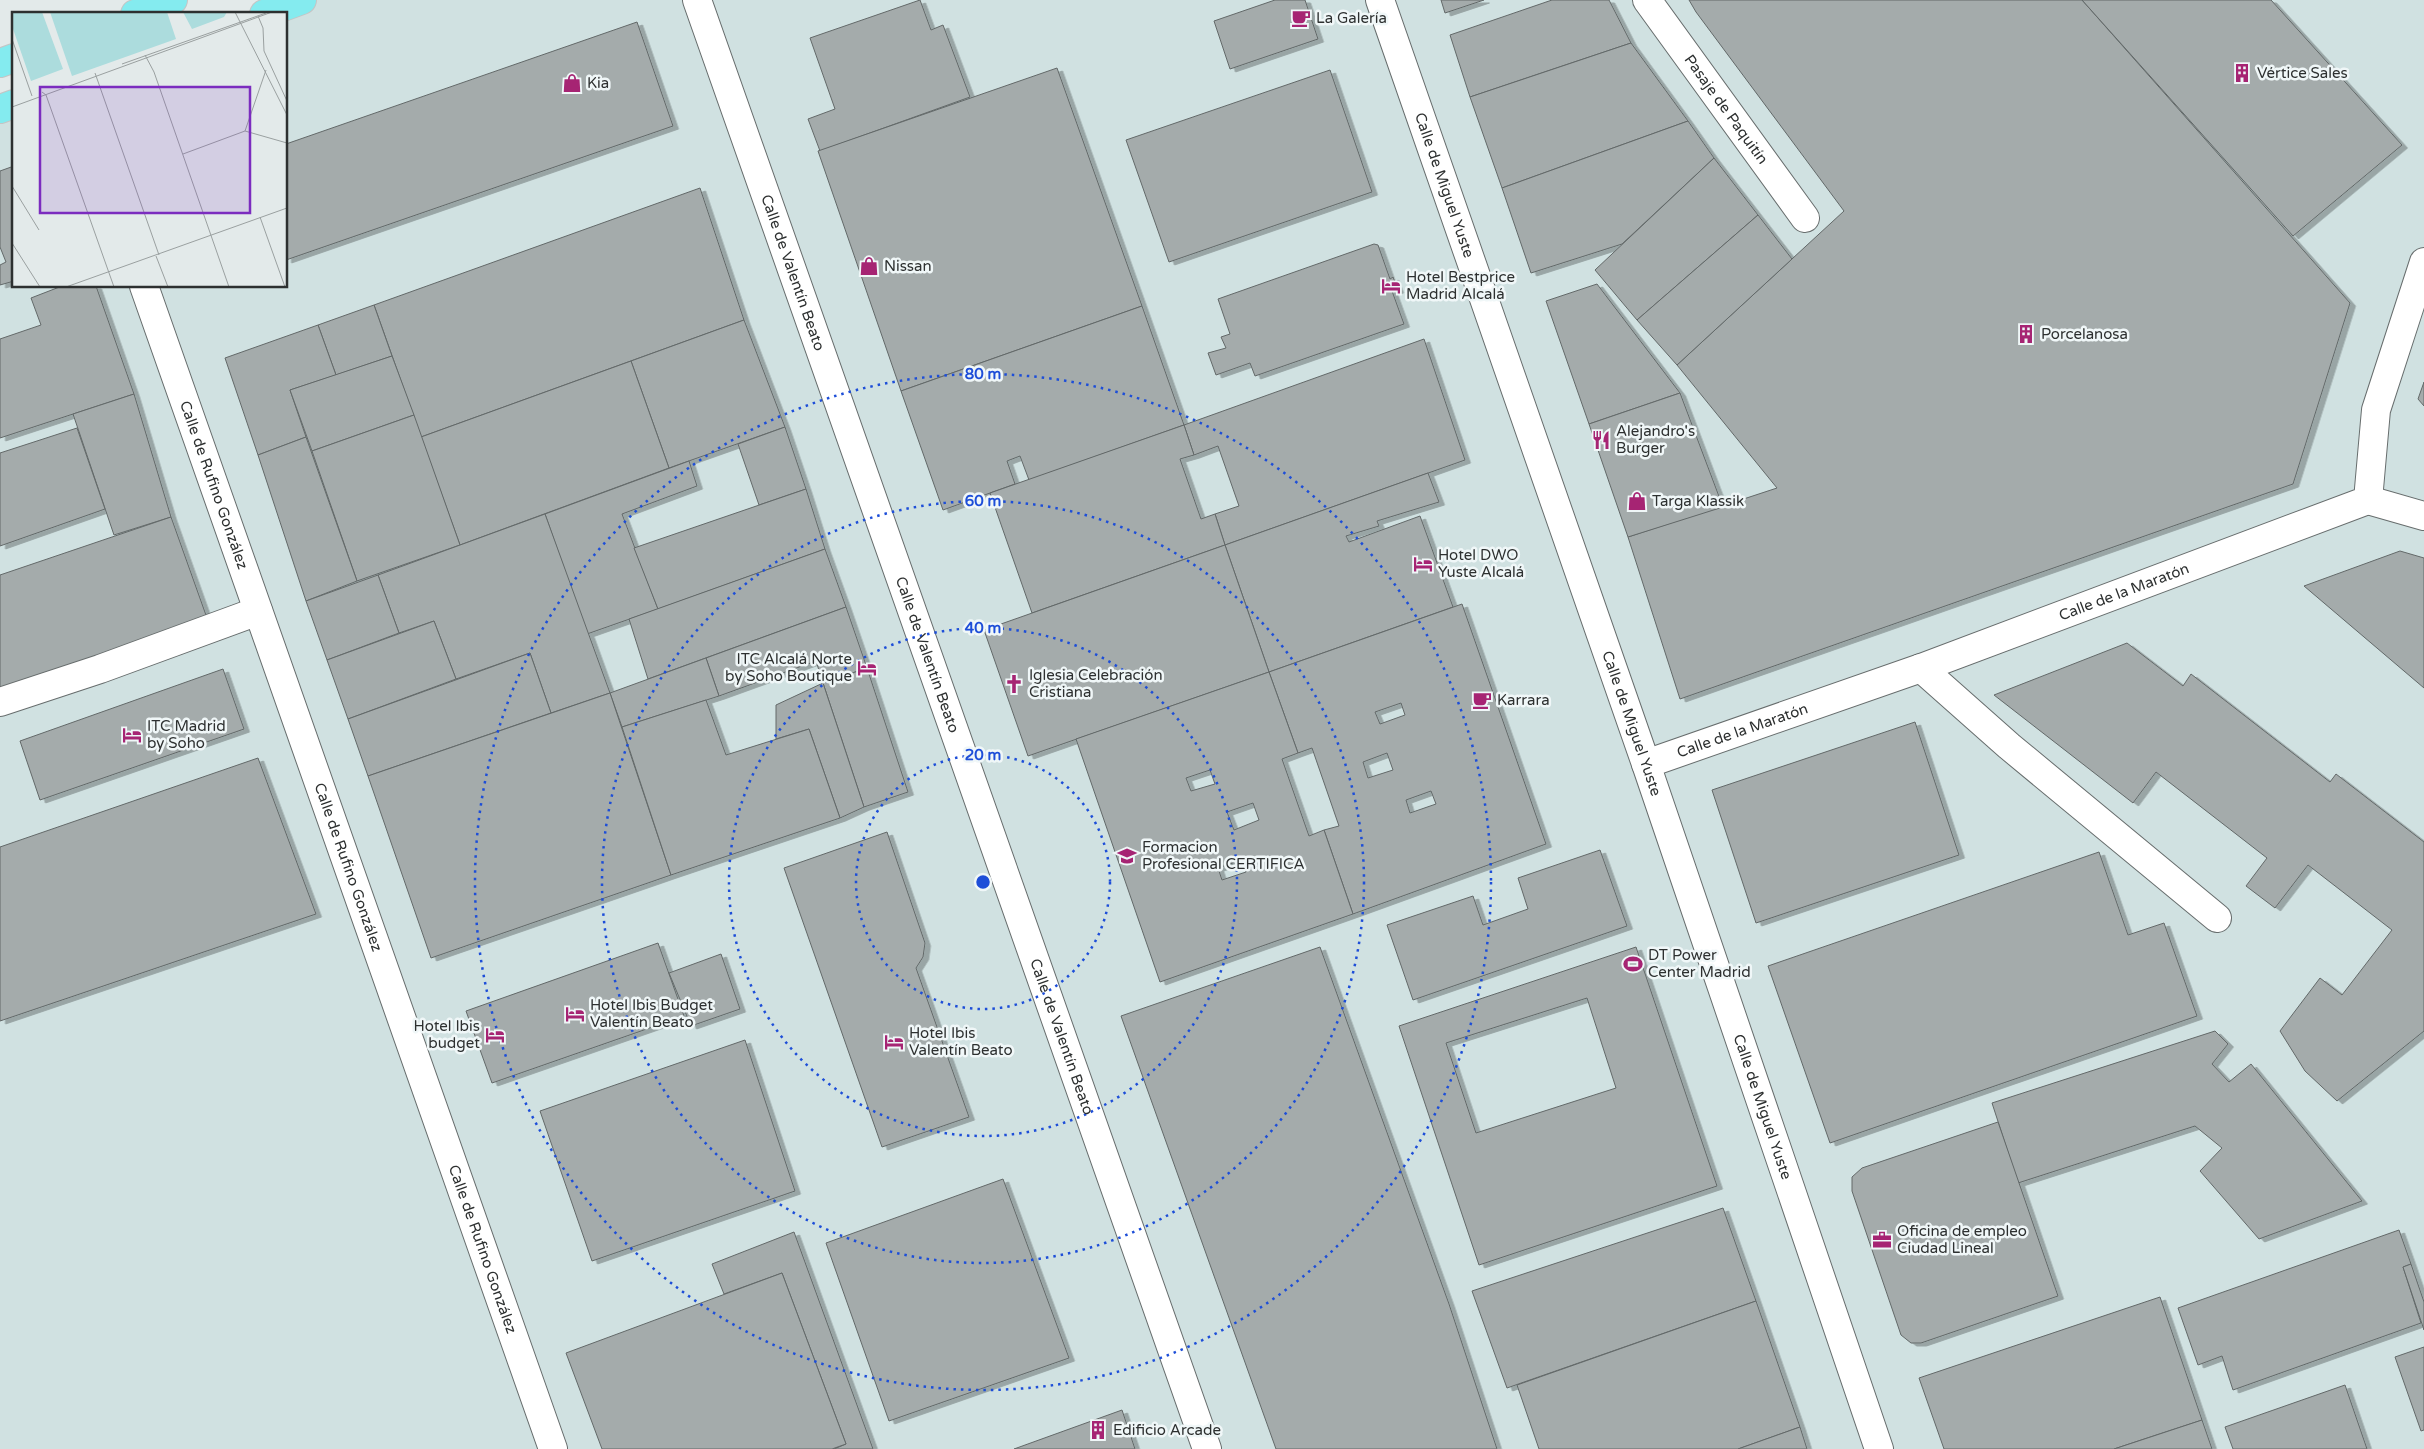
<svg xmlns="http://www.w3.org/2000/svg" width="2424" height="1449" viewBox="0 0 2424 1449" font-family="'Varela Round',sans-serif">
	<defs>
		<filter id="shadow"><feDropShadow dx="5.5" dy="3" stdDeviation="0" flood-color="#0004"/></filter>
	</defs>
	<rect width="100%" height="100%" fill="#e3eaea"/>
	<path fill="#d0e1e1" d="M302,0h2122v1449h-2424v-1340l14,-5v182h272v-272z"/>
	<g fill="#a4abab" stroke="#636969" fill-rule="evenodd" filter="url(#shadow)">
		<path d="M920,0l11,30 12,-5 27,72 -150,54 -12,-32 27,-10 -25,-71z"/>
		<path d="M1275,0h30l13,39 -88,30 -16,-48z"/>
		<path d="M1441,0h43l-39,13z"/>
		<path d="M1552,0h57l22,43 -161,54 -20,-62z"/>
		<path d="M1689,0h393l268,303 -57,181 -613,215 -52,-162 149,-49 -100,-123 167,-154 -148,-199z"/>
		<path d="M2082,0h189l131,145 -109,91z"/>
		<path d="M637,22l36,104 -387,134v-116z"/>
		<path d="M1631,43l57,78 -186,67 -32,-91z"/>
		<path d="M1057,68l85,238 -241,85 -83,-240z"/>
		<path d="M1330,70l42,122 -203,70 -43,-122z"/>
		<path d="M1688,121l26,37 -92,86 -91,29 -29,-85z"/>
		<path d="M1714,158l44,57 -121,105 -42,-50z"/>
		<path d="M14,166v115l-14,4v-20l6,-3 -6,-15v-76z"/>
		<path d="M700,188l44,132 -323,117 -47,-132z"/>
		<path d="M1758,215l34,44 -115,106 -40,-45z"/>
		<path d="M1374,244l4,1 12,34 3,-2 5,13 -6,1 12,33 -149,52 -5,-13 -34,12 -8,-22 18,-5 -5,-11 9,-3 -12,-35z"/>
		<path d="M1597,284l83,109 -91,31 -43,-123z"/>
		<path d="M62,286h34l38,108 -134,44v-99l41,-14 -10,-27z"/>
		<path d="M374,305l18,51 -56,19 -18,-50z"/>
		<path d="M1142,306l42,119 -155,55 -9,-24 -13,5 8,23 -72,26 -42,-119z"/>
		<path d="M744,320l41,107 -116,41 -38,-107z"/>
		<path d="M318,325l18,50 -46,15 16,47 -48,18 -33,-97z"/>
		<path d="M1424,339l41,121 -240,85 -10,-31 24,-8 -21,-60 -24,9 -10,-30z"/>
		<path d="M392,356l22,59 -102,36 -22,-61z"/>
		<path d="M631,361l38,107 -209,77 -39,-108z"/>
		<path d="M2424,382v24l-6,-7z"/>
		<path d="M1680,393l43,114 -95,30 -39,-113z"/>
		<path d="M134,394l37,123 -57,18 -41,-121z"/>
		<path d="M414,415l46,130 -103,36 -45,-130z"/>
		<path d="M1184,425l10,30 -14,4 21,60 14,-5 10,31 -193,68 -42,-120z"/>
		<path d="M785,427l21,62 -47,16 -21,-61z"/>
		<path d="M77,428l28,81 -105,37v-93z"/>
		<path d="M306,437l51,144 -51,20 -48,-146z"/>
		<path d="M689,461l8,25 -75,28 36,95 -71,25 -42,-120z"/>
		<path d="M1428,473l11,29 -62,19 2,5 -33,10 3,6 71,-26 33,91 -184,65 -44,-127z"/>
		<path d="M806,489l19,60 -167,60 -24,-61z"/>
		<path d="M545,514l65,179 -59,20 -21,-60 -74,26 -22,-58 -35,12 -21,-58z"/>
		<path d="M171,517l36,101 -207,73v-116z"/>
		<path d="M1225,545l44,127 -241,84 -44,-126z"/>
		<path d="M825,549l21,58 -198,72 -19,-60z"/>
		<path d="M2400,551l24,7v130l-120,-102z"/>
		<path d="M378,575l21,58 -72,27 -21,-59z"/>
		<path d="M1462,604l84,240 -193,70 -29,-84 15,-4 -27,-78 -14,5 -29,-81zM1401,703l4,12 -25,9 -5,-12zM1387,753l6,17 -25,8 -5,-16zM1431,791l5,13 -26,9 -4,-13z"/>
		<path d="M846,607l21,61 -44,15 -7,-22 -97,35 -13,-38z"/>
		<path d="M434,621l22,58 -108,40 -21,-59z"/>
		<path d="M2127,643l56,43 8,-12 139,108 6,-8 88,68v189l-87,70 -32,-30 -25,-40 40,-53 22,17 50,-65 -84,-65 -33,43 -29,-22 21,-28 -111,-86 -23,31 -139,-108z"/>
		<path d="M530,653l21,60 -183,63 -20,-57z"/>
		<path d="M706,658l13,38 -97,31 -12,-34z"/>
		<path d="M867,668l41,124 -44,15 -41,-124z"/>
		<path d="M223,669l21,60 -204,71 -20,-59z"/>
		<path d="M1269,672l29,81 -16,6 27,77 15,-6 29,84 -193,68 -84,-243zM1210,770l5,14 -24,7 -5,-13zM1253,803l6,17 -25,10 -7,-18zM1242,860l4,12 -24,8 -4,-12z"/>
		<path d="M823,683l41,124 -24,11 -31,-89 -33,10v-34z"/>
		<path d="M610,693l61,182 -240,83 -63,-182z"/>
		<path d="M706,700l20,55 83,-26 31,89 -169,57 -49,-148z"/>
		<path d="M1915,722l44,133 -203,68 -44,-133z"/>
		<path d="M258,758l58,156 -316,107v-174z"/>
		<path d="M887,832l38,111 -2,14 -7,11 53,149 -87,30 -98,-279z"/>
		<path d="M1600,850l27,76 -214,74 -26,-75 86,-29 10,29 45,-16 -10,-31z"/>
		<path d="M2099,852l29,83 36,-12 33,93 -367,127 -62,-177z"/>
		<path d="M658,943l26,73 -192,67 -26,-72z"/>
		<path d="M1320,947l129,357 48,145h-221l-155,-433z"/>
		<path d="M1636,947l81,239 -238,79 -80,-239zM1587,998l29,90 -140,45 -30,-90z"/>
		<path d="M721,954l19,55 -49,17 -22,-53z"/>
		<path d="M2215,1031l13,13 -16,20 17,18 22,-18 111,137 -103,38 -59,-68 22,-23 -27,-22 -177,57 -26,-80z"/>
		<path d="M745,1040l50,151 -203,70 -52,-150z"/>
		<path d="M1998,1122l60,174 -137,47h-10l-10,-8 -49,-144v-14l10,-9z"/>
		<path d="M1003,1179l66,179 -180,63 -63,-178z"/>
		<path d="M1723,1208l33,93 -249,87 -35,-97z"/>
		<path d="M2399,1230l12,34 -8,3 18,56 -188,67 -11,-34 -24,9 -20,-57z"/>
		<path d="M794,1232l79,217h-39l12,-5 -64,-171 -58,21 -12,-30z"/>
		<path d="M2411,1264l13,38v28l-21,-63z"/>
		<path d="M782,1273l64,171 -14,5h-230l-36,-96z"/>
		<path d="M2160,1297l42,123 -88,29h-170l-25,-71z"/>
		<path d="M1756,1301l44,126 -62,22h-199l-22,-64z"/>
		<path d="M2424,1347v83l-3,1 -26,-74z"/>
		<path d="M2345,1385l22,64h-134l-8,-22z"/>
		<path d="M1122,1410l13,39h-121z"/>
		<path d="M2202,1420l10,29h-98z"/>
		<path d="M1800,1427l7,22h-69z"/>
	</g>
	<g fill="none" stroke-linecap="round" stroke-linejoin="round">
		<g stroke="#676d6d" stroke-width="30">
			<g id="minor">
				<path id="s1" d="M697,0l510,1449"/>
				<path id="s2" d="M1380,0l266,764 233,685"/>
				<path id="s3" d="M1647,0l158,218"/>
				<path id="s4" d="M144,286l409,1163"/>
				<path d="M2368,500l56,16"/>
				<path d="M1921,668l88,78 208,172"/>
				<path d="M0,702l100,-33 158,-58"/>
				<path id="s5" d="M1646,764l275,-96 447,-168 8,-90 48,-148"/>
			</g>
		</g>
		<g stroke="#c4c5c5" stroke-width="30">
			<g id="major">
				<path d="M135,14l38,-14"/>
				<path d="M264,14l38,-14"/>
				<path d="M0,63l14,-5"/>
				<path d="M0,109l14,-5"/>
			</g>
		</g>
		<use href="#minor" stroke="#fff" stroke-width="28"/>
		<use href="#major" stroke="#84ebef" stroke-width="28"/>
	</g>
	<g fill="none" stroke="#1d4ed8" stroke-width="2.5" stroke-dasharray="2.5 5">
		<circle cx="983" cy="882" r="127"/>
		<circle cx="983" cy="882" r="254"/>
		<circle cx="983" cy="882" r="381"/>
		<circle cx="983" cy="882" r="508"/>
	</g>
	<defs>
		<g id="cafe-bare" transform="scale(1.5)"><path d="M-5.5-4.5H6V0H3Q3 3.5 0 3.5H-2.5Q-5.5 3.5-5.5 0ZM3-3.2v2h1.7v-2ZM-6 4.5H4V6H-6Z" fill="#a62473" stroke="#f0f7f8" stroke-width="2.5" paint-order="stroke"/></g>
		<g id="building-bare" transform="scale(1.5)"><path d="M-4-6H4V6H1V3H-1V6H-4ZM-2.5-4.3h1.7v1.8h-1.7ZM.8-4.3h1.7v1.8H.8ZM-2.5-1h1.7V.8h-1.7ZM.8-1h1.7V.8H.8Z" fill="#a62473" stroke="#f0f7f8" stroke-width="2.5" paint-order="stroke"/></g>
		<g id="shop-bare" transform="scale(1.5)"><path d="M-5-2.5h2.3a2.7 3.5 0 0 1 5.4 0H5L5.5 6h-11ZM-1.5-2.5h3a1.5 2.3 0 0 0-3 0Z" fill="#a62473" stroke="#f0f7f8" stroke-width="2.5" paint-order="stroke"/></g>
		<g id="hotel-bare" transform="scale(1.5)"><path d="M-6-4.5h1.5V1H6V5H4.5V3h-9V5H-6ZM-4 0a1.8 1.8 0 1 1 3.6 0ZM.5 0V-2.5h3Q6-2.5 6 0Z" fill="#a62473" stroke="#f0f7f8" stroke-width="2.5" paint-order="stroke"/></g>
		<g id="restaurant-bare" transform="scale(1.5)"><path d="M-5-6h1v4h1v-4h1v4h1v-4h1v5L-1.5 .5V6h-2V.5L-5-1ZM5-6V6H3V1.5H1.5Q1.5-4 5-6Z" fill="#a62473" stroke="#f0f7f8" stroke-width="2.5" paint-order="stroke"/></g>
		<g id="church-bare" transform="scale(1.5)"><path d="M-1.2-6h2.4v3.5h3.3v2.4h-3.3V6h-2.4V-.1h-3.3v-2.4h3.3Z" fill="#a62473" stroke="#f0f7f8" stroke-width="2.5" paint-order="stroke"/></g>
		<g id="school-bare" transform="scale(1.5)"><path d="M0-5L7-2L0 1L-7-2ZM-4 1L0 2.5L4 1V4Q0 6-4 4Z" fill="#a62473" stroke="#f0f7f8" stroke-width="2.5" paint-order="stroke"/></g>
		<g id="stadium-bare" transform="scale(1.5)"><path d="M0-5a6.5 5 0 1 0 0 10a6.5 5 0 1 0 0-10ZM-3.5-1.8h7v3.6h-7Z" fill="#a62473" stroke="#f0f7f8" stroke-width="2.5" paint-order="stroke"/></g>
		<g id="office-bare" transform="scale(1.5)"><path d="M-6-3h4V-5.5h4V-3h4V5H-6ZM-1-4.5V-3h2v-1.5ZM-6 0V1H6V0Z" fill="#a62473" stroke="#f0f7f8" stroke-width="2.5" paint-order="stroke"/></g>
	</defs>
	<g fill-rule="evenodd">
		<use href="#cafe-bare" x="1301" y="18"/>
		<use href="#building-bare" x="2242" y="73"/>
		<use href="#shop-bare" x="572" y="83"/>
		<use href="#shop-bare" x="869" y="266"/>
		<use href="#hotel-bare" x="1391" y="286"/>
		<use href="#building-bare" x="2026" y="334"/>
		<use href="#restaurant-bare" x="1601" y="440"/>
		<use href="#shop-bare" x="1637" y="501"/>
		<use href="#hotel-bare" x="1423" y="564"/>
		<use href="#hotel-bare" x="867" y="668"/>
		<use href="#church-bare" x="1014" y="684"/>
		<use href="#cafe-bare" x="1482" y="700"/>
		<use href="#hotel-bare" x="132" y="735"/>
		<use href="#school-bare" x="1127" y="856"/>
		<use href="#stadium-bare" x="1633" y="964"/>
		<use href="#hotel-bare" x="575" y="1014"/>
		<use href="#hotel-bare" x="495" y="1035"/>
		<use href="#hotel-bare" x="894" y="1042"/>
		<use href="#office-bare" x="1882" y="1240"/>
		<use href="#building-bare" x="1098" y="1430"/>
	</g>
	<g text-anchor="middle" stroke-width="5" stroke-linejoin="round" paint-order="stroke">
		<g font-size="15" fill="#2d3030" stroke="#f0f7f8" text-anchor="start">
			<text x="1316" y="23">La Galería</text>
			<text x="2257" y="78">Vértice Sales</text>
			<text x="587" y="88">Kia</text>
			<text x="884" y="271">Nissan</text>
			<text x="1406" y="282">Hotel Bestprice<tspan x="1406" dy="17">Madrid Alcalá</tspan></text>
			<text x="2041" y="339">Porcelanosa</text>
			<text x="1616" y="436">Alejandro's<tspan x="1616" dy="17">Burger</tspan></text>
			<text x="1652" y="506">Targa Klassik</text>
			<text x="1438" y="560">Hotel DWO<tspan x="1438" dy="17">Yuste Alcalá</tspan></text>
			<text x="852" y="664" text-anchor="end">ITC Alcalá Norte<tspan x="852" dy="17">by Soho Boutique</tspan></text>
			<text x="1029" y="680">Iglesia Celebración<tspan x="1029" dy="17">Cristiana</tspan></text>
			<text x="1497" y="705">Karrara</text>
			<text x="147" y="731">ITC Madrid<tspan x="147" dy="17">by Soho</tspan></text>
			<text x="1142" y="852">Formacion<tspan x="1142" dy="17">Profesional CERTIFICA</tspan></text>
			<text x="1648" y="960">DT Power<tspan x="1648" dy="17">Center Madrid</tspan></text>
			<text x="590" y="1010">Hotel Ibis Budget<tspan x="590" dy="17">Valentín Beato</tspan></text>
			<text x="480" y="1031" text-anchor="end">Hotel Ibis<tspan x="480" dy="17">budget</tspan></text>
			<text x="909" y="1038">Hotel Ibis<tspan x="909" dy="17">Valentín Beato</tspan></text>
			<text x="1897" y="1236">Oficina de empleo<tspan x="1897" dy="17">Ciudad Lineal</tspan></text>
			<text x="1113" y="1435">Edificio Arcade</text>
		</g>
		<g font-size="15" fill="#2d3030" stroke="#f0f7f8">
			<text dy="5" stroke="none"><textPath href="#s3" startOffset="135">Pasaje de Paquitín</textPath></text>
			<text dy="5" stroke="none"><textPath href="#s2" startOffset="196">Calle de Miguel Yuste</textPath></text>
			<text dy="5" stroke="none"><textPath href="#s1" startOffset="289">Calle de Valentín Beato</textPath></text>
			<text dy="5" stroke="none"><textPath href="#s4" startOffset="211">Calle de Rufino González</textPath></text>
			<text dy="5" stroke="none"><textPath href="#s5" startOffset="508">Calle de la Maratón</textPath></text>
			<text dy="5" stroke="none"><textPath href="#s1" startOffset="694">Calle de Valentín Beato</textPath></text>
			<text dy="5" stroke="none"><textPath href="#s2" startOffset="766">Calle de Miguel Yuste</textPath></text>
			<text dy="5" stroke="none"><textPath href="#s5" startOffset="102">Calle de la Maratón</textPath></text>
			<text dy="5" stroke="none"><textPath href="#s4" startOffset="616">Calle de Rufino González</textPath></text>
			<text dy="5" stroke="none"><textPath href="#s1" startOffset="1099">Calle de Valentín Beato</textPath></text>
			<text dy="5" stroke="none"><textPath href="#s2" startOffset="1171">Calle de Miguel Yuste</textPath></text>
			<text dy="5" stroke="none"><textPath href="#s4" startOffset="1021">Calle de Rufino González</textPath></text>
		</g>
	</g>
	<g transform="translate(12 12)">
		<rect width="275" height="275" fill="#e3eaea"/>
		<path d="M0,0h30l21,57 -32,12 -19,-55zM38,0h117l9,27 -104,37zM171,0h44l-3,5 -32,12z" fill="#acdcdd"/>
		<path fill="none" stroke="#9aa0a0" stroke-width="1" d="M223,0l52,103M246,4l5,12 1,23 23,50M0,27l20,57M133,43l9,17 75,215M110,52l144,-51M83,61l64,182M30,80l4,3 68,192M0,95l260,-95M233,119l42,12M171,142l62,-23 21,-61M0,174l27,44M248,205l25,70M0,231l28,44M144,244l12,31M54,275l221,-79"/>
		<path fill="#7b2cbf" fill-opacity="0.15" stroke="#7b2cbf" stroke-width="2.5" d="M28,75h210v126h-210z"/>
		<rect width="275" height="275" fill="none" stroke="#2d3030" stroke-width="2.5"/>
	</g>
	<circle cx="983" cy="882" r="8" fill="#1d4ed8" stroke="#f0f7f8" stroke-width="2.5"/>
	<g font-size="15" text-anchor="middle" font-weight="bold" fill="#1d4ed8" stroke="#f0f7f8" stroke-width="5" stroke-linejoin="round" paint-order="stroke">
		<text x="983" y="379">80 m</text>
		<text x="983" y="506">60 m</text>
		<text x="983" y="633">40 m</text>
		<text x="983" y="760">20 m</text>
	</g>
</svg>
